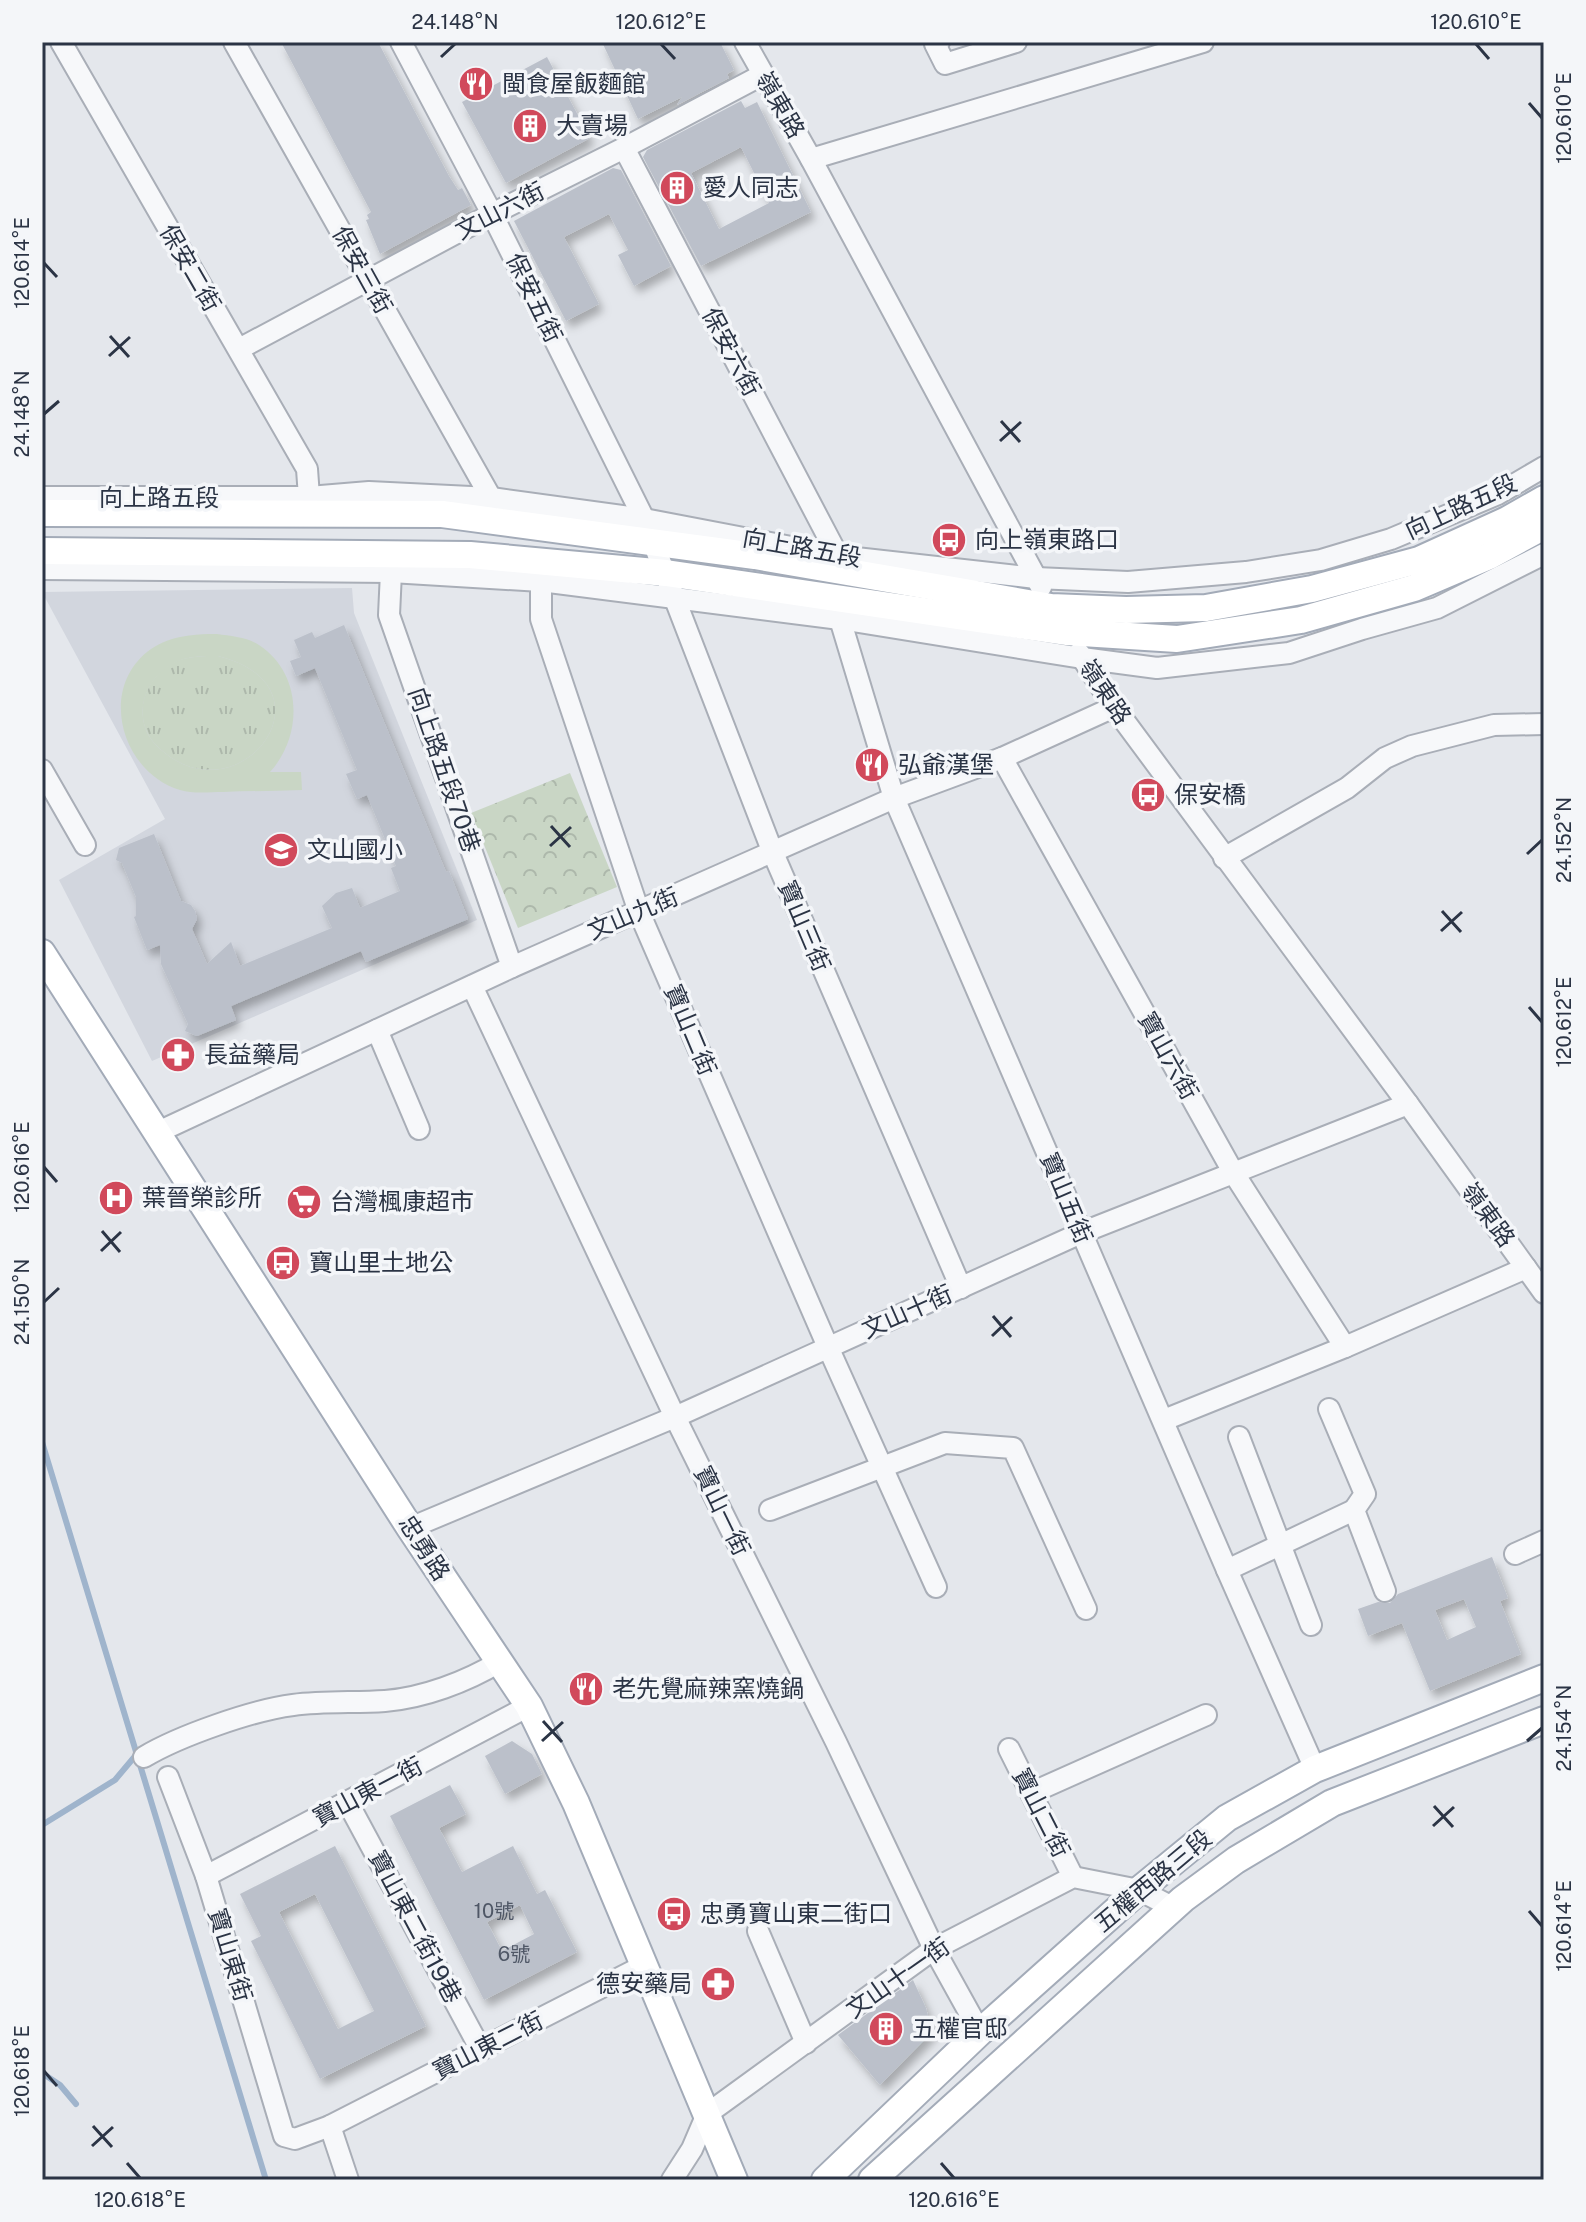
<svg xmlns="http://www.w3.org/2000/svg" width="1586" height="2222" viewBox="0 0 1586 2222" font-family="'Public Sans','Noto Sans TC',sans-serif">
	<defs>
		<pattern id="grass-tufts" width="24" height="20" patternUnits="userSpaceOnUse" patternTransform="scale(2)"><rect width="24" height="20" fill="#c9d6c5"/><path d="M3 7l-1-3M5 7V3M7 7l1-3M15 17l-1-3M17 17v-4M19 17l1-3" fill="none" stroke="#adb8ab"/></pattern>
		<pattern id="forest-crowns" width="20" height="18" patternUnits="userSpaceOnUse" patternTransform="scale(2)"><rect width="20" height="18" fill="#c9d6c5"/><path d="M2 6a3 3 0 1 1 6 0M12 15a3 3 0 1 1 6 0" fill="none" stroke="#adb8ab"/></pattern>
		<filter id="shadow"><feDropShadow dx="4.5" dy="7" stdDeviation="4" flood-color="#0004"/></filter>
	</defs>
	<rect width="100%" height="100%" fill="#e4e7ec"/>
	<path fill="#d2d6de" d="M352,588l2,25 123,307 -325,141 -93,-181 106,-61 -123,-227z"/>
	<path fill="url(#grass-tufts)" d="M218,656c123,31 21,166 -59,92 -29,-26 -17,-70 16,-86 13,-6 29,-6 43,-6z"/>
	<path fill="url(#forest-crowns)" d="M570,773l47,114 -99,41 -47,-115z"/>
	<path fill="#c9d6c5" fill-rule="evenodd" d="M217,634c14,2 30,3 42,11 44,29 44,91 11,127h31l1,18c-26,1 -53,1 -79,2 -14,0 -30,2 -43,-2 -57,-17 -82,-98 -33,-138 20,-16 45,-18 70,-18zM218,656c123,31 21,166 -59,92 -29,-26 -17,-70 17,-86 12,-6 28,-6 42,-6z"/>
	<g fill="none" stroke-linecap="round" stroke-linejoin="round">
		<g stroke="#9fb4cc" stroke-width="6">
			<path d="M42,1442l224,738"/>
			<path d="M42,1825l73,-45 21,-25"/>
			<path d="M42,2073l18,12 16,19"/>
		</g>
	</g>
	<g fill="#bbc0ca" fill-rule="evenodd" filter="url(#shadow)">
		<path d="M281,42h97l71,134 9,14 4,-2 9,17 -91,49 -14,-34 3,-1 -2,-4 4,-3z"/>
		<path d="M602,42h118l14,28 -7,4 2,4 -52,27 5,-8 -44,22z"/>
		<path d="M547,57l43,81 -84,45 -44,-81z"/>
		<path d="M741,101l4,7 12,-6 54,110 -110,54 -58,-109 4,-7zM741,147l28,56 -50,26 -28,-56z"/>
		<path d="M613,168l8,2 50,96 -37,20 -16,-31 10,-5 -19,-36 -45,23 35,67 -33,17 -52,-100z"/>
		<path d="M344,625l102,247 3,-1 19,48 -102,43 -5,-11 -130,55 5,14 -39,16 -12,-5 3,-7 -27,-60 -1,-19 -13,5 -13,-33 2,-1v-19l-14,-34 -6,-3 3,-12 35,-14 27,67 10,4 4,6 2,8 -5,10 15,35 24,-22 9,24 92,-38 -10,-22 14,-13 16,-5 8,20 40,-17 -9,-23 5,-2 -29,-71 -10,4 -11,-25 11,-4 -42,-102 -19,8 -6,-15 11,-4 -7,-17 18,-8 3,6z"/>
		<path d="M1492,1557l16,41 -8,3 21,53 -91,37 -28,-68 -34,13 -10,-27 20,-7 12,1 8,-9zM1464,1599l12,28 -29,13 -12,-30z"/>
		<path d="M512,1741l20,13 10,20 -37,20 -20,-38z"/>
		<path d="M450,1785l16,29 -27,14 23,44 51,-26 24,48 8,-4 32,62 -93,48 -94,-184zM520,1905l14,29 -32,17 -15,-29z"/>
		<path d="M335,1846l91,180 -106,53 -69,-138 10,-5 -21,-42zM315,1894l59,117 -36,18 -59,-117z"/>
		<path d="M913,1980l13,28 6,24 -52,53 -42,-50z"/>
	</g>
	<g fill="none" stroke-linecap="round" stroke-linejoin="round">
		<g stroke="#a9aeb7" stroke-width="24">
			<g id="minor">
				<path d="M61,42l246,427 2,28"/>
				<path d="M234,42l257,456"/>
				<path d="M401,42l91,172 152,305 129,334 188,435"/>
				<path d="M745,42l66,117 230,428"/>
				<path d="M939,42l-4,2 10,20 71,-22"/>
				<path d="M624,148l214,408"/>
				<path d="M811,159l392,-117"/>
				<path d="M239,349l253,-135 132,-66 138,-73"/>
				<path d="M42,497h267l60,-5 122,6 153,21 194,37 198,22 92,4 118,-10 75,-12 70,-21 107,-45 46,-27"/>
				<path d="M42,569l349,3 150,9 299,38 242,39 75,10 132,-15 73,-24 75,-21 107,-54"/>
				<path d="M391,572l-2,43 123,352"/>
				<path d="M541,581v38l98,293 189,435 108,240"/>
				<path d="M840,619l54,179 333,772 88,199"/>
				<path d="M1079,653l35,54 294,397 136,189"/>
				<path d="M1002,758l231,414 112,175"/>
				<path d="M42,770l43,75"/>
				<path d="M1224,858l123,-70 38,-30 27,-12 82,-21 50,-1"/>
				<path d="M472,986l203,431 161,325 98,207 46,83"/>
				<path d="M377,1030l42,99"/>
				<path d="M156,1133l356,-166 382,-169 108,-40 112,-51"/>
				<path d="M1329,1409l36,85 -11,16 31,81"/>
				<path d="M1164,1420l181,-73 181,-79"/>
				<path d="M1239,1437l72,188"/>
				<path d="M770,1510l175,-67 68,5 73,161"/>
				<path d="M410,1528l265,-111 406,-184 327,-129"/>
				<path d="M1515,1554l29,-13"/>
				<path d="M1227,1570l127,-60"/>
				<path d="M1009,1749l64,128"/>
				<path d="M144,1757c35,-21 109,-47 149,-52 31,-4 61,-2 92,-4 38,-3 81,-19 114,-39"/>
				<path d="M168,1777l38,99 78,260 11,3 35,-13 315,-161"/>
				<path d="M1031,1793l175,-78"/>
				<path d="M348,1803l133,247"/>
				<path d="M206,1876l323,-170"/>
				<path d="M758,1931l48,112"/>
				<path d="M330,2126l18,54"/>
				<path d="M672,2180l20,-31 15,-35 227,-165 139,-72 66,13 35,18"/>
			</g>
		</g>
		<g stroke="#a3abb8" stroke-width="30">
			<g id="major">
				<path d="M42,513l400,1 313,42 296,51 75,3 80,-2 106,-19 107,-29 88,-40 37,-21"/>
				<path d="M42,551l428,4 196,18 400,59 111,7 124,-19 113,-32 75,-32 55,-30"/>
				<path d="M42,953l368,575 119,178 47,97 158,377"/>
				<path d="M825,2180l155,-148 159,-142 88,-72 88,-49 229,-91"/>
				<path d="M872,2180l311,-281 53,-39 96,-57 212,-83"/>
			</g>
		</g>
		<use href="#minor" stroke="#f7f8fa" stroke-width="20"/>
		<use href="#major" stroke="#fff" stroke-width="26"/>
	</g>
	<path fill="none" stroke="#2b3445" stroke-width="3" d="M661,44l14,15M1476,44l13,15M441,57l14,-13M1529,103l13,15M44,263l13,14M110,336l19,21M109,356l21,-19M44,414l15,-13M1001,421l19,21M1000,441l21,-19M551,826l19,21M550,846l21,-19M1527,854l15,-14M1442,911l19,21M1441,931l21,-19M1529,1007l13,15M44,1167l13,15M102,1231l18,21M101,1251l20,-19M44,1302l15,-14M993,1316l18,21M992,1336l20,-19M543,1721l19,21M542,1741l21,-19M1527,1741l15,-13M1434,1806l19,21M1433,1826l21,-19M1529,1911l13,15M44,2071l13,15M93,2126l19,21M92,2146l21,-19M127,2163l13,15M941,2163l13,15"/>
	<defs>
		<g id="restaurant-disc" transform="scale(1.8)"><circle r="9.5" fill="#d1495b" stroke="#f4f6f9"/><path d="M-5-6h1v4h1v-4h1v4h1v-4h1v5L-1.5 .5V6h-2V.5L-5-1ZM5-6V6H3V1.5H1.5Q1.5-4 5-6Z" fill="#fff"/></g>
		<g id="building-disc" transform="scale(1.8)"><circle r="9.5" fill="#d1495b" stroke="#f4f6f9"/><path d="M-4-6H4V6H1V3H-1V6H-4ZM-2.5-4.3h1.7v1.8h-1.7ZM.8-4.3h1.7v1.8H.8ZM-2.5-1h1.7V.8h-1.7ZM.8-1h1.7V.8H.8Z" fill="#fff"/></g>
		<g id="bus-disc" transform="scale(1.8)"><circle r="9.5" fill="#d1495b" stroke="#f4f6f9"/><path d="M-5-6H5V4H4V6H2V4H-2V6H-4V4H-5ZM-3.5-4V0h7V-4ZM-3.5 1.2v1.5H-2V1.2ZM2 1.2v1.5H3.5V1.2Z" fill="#fff"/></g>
		<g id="school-disc" transform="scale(1.8)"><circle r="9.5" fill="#d1495b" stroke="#f4f6f9"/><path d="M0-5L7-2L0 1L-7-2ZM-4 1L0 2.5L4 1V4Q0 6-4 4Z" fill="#fff"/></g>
		<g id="pharmacy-disc" transform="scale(1.8)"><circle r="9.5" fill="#d1495b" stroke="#f4f6f9"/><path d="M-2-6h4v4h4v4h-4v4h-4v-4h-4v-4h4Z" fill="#fff"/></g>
		<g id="hospital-disc" transform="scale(1.8)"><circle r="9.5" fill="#d1495b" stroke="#f4f6f9"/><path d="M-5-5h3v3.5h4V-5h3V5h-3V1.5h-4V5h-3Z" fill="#fff"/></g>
		<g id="supermarket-disc" transform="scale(1.8)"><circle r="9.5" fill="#d1495b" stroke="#f4f6f9"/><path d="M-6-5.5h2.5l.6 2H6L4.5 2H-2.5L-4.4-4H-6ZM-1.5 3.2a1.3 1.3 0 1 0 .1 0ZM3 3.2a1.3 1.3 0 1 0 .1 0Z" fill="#fff"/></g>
	</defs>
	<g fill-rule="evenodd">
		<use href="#restaurant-disc" x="476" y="84"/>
		<use href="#building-disc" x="530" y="126"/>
		<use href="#building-disc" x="677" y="188"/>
		<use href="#bus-disc" x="949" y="540"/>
		<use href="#restaurant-disc" x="872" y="765"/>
		<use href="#bus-disc" x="1148" y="795"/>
		<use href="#school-disc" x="281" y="850"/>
		<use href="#pharmacy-disc" x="178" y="1055"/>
		<use href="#hospital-disc" x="116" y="1198"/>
		<use href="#supermarket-disc" x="304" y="1202"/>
		<use href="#bus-disc" x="283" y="1263"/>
		<use href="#restaurant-disc" x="586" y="1689"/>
		<use href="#bus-disc" x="674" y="1914"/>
		<use href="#pharmacy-disc" x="718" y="1984"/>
		<use href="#building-disc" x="886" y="2029"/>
	</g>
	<g text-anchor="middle" stroke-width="7" stroke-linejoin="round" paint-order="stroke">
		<g font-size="20" fill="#4f5766">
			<text x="494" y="1918">10號</text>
			<text x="514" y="1961">6號</text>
		</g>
		<g font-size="24" fill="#2b3445" stroke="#f4f6f9" text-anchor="start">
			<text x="502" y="92">閩食屋飯麵館</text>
			<text x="556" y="134">大賣場</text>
			<text x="703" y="196">愛人同志</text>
			<text x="975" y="548">向上嶺東路口</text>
			<text x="898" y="773">弘爺漢堡</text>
			<text x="1174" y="803">保安橋</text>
			<text x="307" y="858">文山國小</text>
			<text x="204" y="1063">長益藥局</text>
			<text x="142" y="1206">葉晉榮診所</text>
			<text x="330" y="1210">台灣楓康超市</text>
			<text x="309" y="1271">寶山里土地公</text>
			<text x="612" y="1697">老先覺麻辣窯燒鍋</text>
			<text x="700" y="1922">忠勇寶山東二街口</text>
			<text x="692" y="1992" text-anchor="end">德安藥局</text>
			<text x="912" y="2037">五權官邸</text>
		</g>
		<g font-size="24" fill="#2b3445" stroke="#f4f6f9">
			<text transform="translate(780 105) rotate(60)" y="8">嶺東路</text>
			<text transform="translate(500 211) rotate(-27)" y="8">文山六街</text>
			<text transform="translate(190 268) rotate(60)" y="8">保安二街</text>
			<text transform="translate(362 270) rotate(61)" y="8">保安三街</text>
			<text transform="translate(534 298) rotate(64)" y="8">保安五街</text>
			<text transform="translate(731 352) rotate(62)" y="8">保安六街</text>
			<text x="159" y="506">向上路五段</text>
			<text transform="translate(1461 507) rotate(-25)" y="8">向上路五段</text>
			<text transform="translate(802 548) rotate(10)" y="8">向上路五段</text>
			<text transform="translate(1105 692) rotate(56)" y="8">嶺東路</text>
			<text transform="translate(444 770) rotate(71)" y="8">向上路五段70巷</text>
			<text transform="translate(633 914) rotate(-23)" y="8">文山九街</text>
			<text transform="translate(804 926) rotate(67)" y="8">寶山三街</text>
			<text transform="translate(690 1030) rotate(67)" y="8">寶山二街</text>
			<text transform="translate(1168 1056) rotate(61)" y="8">寶山六街</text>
			<text transform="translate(1066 1198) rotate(67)" y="8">寶山五街</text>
			<text transform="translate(1488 1215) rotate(54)" y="8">嶺東路</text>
			<text transform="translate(907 1312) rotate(-24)" y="8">文山十街</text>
			<text transform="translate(722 1511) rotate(64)" y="8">寶山一街</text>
			<text transform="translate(424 1548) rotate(57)" y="8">忠勇路</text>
			<text transform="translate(368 1792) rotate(-28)" y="8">寶山東一街</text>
			<text transform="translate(1041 1813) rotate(63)" y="8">寶山二街</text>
			<text transform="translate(1153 1881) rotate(-40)" y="8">五權西路三段</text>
			<text transform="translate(415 1927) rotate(62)" y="8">寶山東二街19巷</text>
			<text transform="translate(230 1955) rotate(73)" y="8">寶山東街</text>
			<text transform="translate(898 1978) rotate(-35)" y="8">文山十一街</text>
			<text transform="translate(488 2046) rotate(-27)" y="8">寶山東二街</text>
		</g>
	</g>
	<rect width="1586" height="2222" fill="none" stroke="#f4f6f9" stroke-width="88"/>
	<rect x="44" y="44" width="1498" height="2134" fill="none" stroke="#2b3445" stroke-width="3"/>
	<g font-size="20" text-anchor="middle" fill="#2b3445">
		<text x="455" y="29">24.148°N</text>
		<text x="661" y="29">120.612°E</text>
		<text x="1476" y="29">120.610°E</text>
		<text transform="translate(1564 118) rotate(-90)" y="7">120.610°E</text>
		<text transform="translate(22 263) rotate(-90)" y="7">120.614°E</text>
		<text transform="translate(22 414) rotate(-90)" y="7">24.148°N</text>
		<text transform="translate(1564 840) rotate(-90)" y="7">24.152°N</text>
		<text transform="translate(1564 1022) rotate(-90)" y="7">120.612°E</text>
		<text transform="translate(22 1167) rotate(-90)" y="7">120.616°E</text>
		<text transform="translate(22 1302) rotate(-90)" y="7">24.150°N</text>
		<text transform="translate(1564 1728) rotate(-90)" y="7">24.154°N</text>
		<text transform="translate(1564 1926) rotate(-90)" y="7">120.614°E</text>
		<text transform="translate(22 2071) rotate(-90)" y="7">120.618°E</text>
		<text x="140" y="2207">120.618°E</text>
		<text x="954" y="2207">120.616°E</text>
	</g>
</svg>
